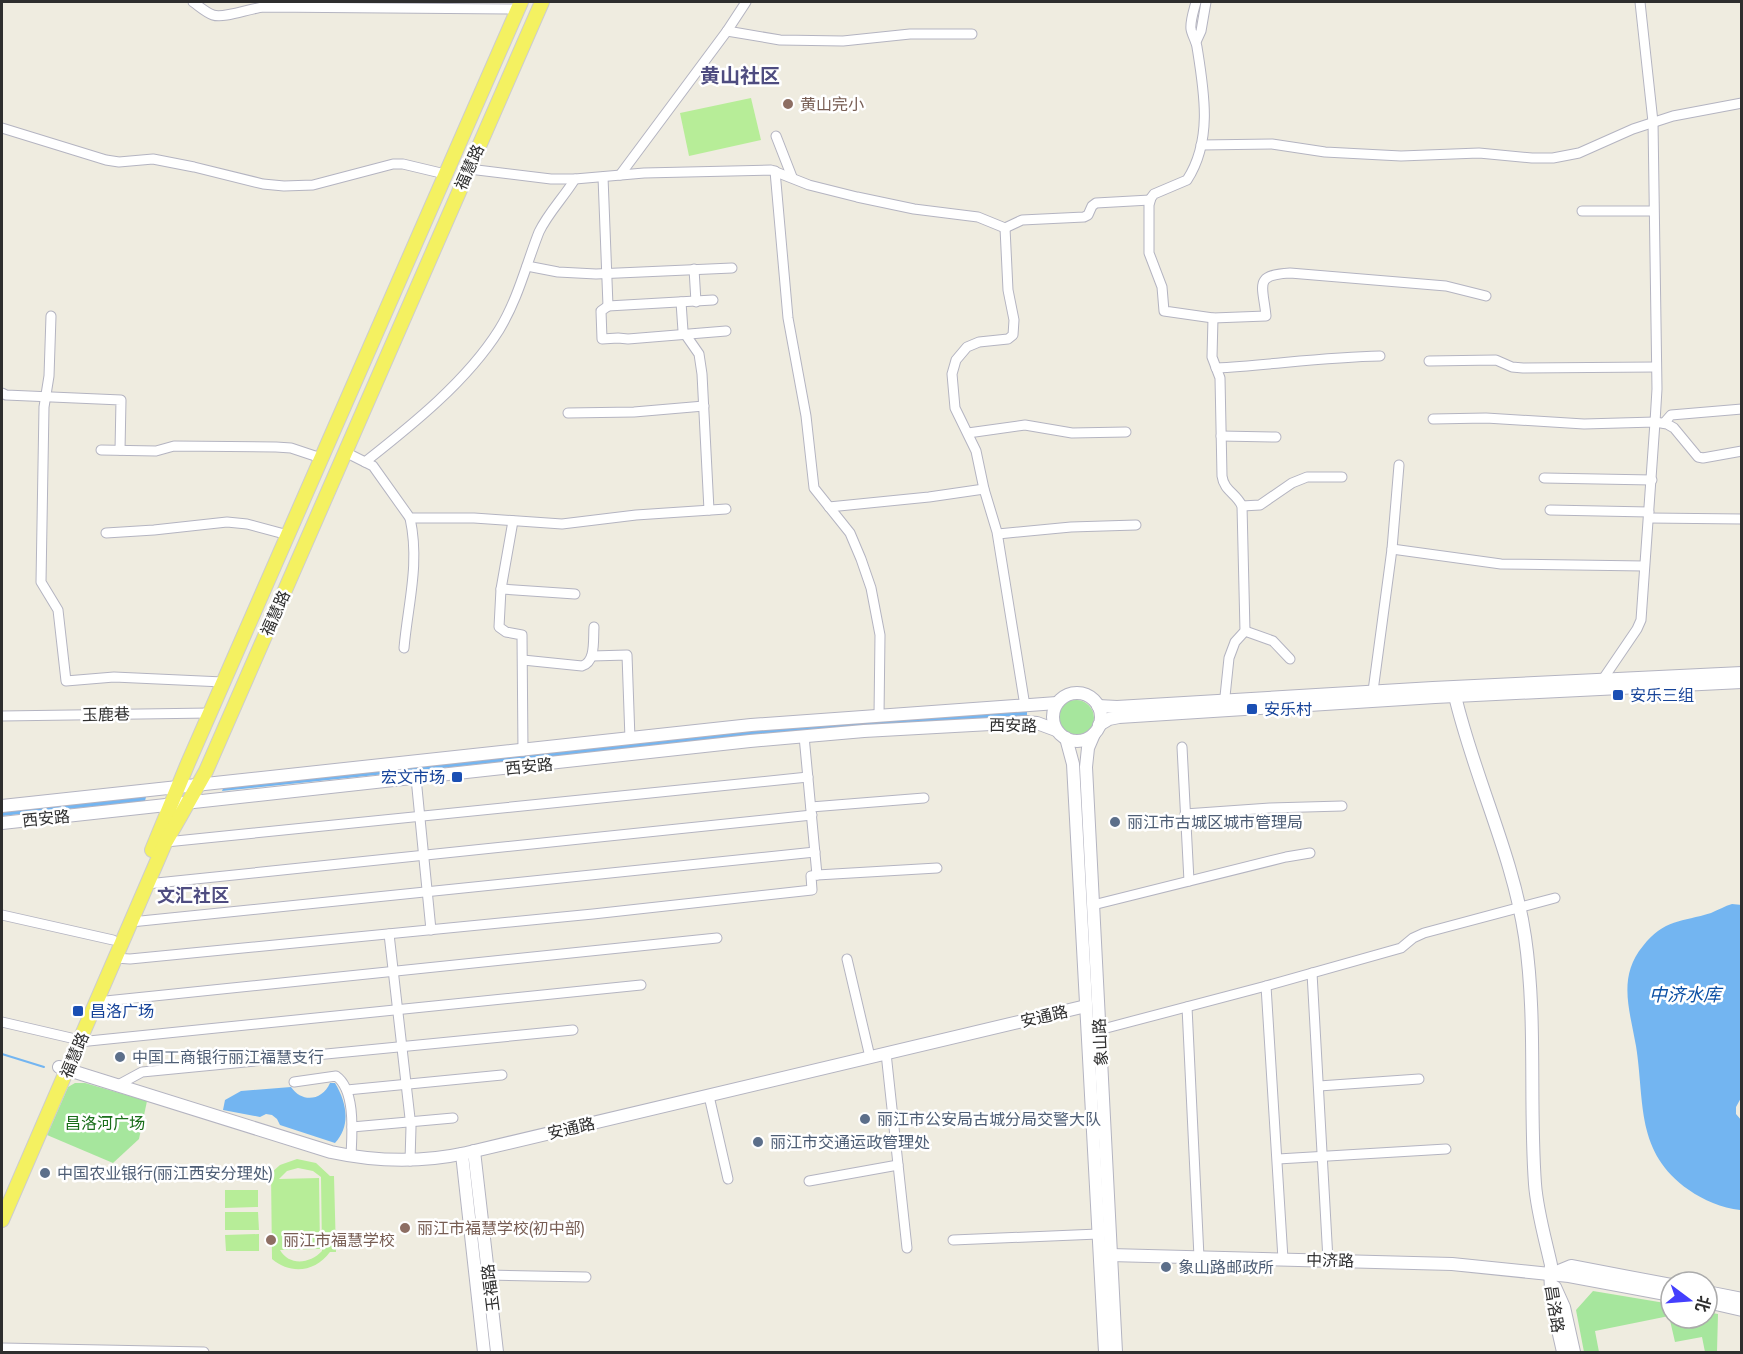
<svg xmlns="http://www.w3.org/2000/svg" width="1743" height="1354" viewBox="0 0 1743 1354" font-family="'Asap Condensed','Noto Sans SC',sans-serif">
	<rect width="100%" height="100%" fill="#efece0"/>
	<g fill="#a6e69d">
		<circle cx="1076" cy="718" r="18"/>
		<path d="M75,1083h10l62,18 -8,38 -26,24 -66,-28 21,-48z"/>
		<path d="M1593,1291l78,13v14h36v-6l11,2 -1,38h-12l-3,-15 -27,5 -6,-26 -74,15 4,21h-15l-8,-42z"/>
	</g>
	<g fill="#b7ed98" fill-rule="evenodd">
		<path d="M751,98l10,42 -72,16 -9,-43z"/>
		<path d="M297,1159l19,4 14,13h4l2,76h-6c-15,20 -39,23 -58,7l-1,-86 9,-8zM298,1168l15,3 8,6 1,74c-12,13 -33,15 -42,-1l40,-1 -1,-71 -40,1 8,-8z"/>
		<path d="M225,1190h33v17l-33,1z"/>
		<path d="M225,1212h33l1,18h-34z"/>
		<path d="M259,1234v17h-33l-1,-16z"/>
	</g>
	<g fill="#73b5f1">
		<path d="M1027,711v5l-229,15 -576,60 2,-5 551,-58z"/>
		<path d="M147,793l-2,8 -143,15v-7z"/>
		<path d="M1732,904l10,1v191l-6,11v7l6,7v88l-2,1c-18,-2 -37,-10 -51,-20 -54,-38 -44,-87 -53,-144 -6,-35 -19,-69 7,-100 21,-27 39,-24 68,-33 7,-3 14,-7 21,-9z"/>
		<path d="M330,1083h5c12,20 16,43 0,60l-55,-18 -3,-6 -5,-4 -6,-1 -6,3 -37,-7 2,-10 16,-9 50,-4c11,16 31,14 39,-4z"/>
	</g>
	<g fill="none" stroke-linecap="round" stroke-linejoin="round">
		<path stroke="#73b5f1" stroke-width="2" d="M2,1054l42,13"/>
		<g stroke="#b4b4c1" stroke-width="11">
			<g id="street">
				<path d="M193,2c6,4 12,10 20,13 11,4 37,-7 51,-8l253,2"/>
				<path d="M1196,2c-2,8 -6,19 -5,27 1,6 5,12 6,18 7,44 16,93 -10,133l-33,14 -3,4 -2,7v48l13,34 2,24 49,7 53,-2c-3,-31 -13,-41 24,-43l156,13 40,10"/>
				<path d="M727,31l53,9 63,1 67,-7h62"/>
				<path d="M1196,42l5,-11 5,-29"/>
				<path d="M2,128l104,32 13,2 34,-3 41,8 69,17 21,2 29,-1 80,-21h10l42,10"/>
				<path d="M776,136l16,41"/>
				<path d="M1201,145l71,-1 53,8 76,4 78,-3 53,5h21l26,-5 54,-24 40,-13 69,-13"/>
				<path d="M469,169l82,10h24l69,-6 127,-3 38,15 48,12 57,12 64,8 27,11"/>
				<path d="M775,171l13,147 18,98 8,72 36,45 11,26 10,29 9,47 -1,80"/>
				<path d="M620,175l107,-144 19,-29"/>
				<path d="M603,177l5,129 105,-6"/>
				<path d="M1582,211h71"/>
				<path d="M1005,228l3,62 6,30 -1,15 -5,4 -29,3 -12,5 -11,13 -4,14 3,34 21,43 8,38 13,43 28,174"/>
				<path d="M1005,228l17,-8 62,-3 4,-2 4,-9 4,-3 54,-3"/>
				<path d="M527,266l31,6 38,2 136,-6"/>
				<path d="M694,269l2,33"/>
				<path d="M681,302l2,29 16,23 3,20 7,136"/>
				<path d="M608,306l-7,5 1,28 16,-1 10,1 98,-8"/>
				<path d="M51,316l-2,60 -5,31 -3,175 17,28 8,71 48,-4 109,5"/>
				<path d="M1213,318l-1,39 8,21 2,98c2,15 14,17 20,30l3,125 -10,11 -6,16 -5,48"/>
				<path d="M1429,361l67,-1 16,7 11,1 133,-1"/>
				<path d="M1216,368c55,-3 109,-11 164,-12"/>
				<path d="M2,393l4,2 115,5 -1,50"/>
				<path d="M568,413l66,-1 70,-6"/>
				<path d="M1433,419l53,-1 98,6 71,-2 12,2 7,4 24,29 5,1 39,-7"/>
				<path d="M1664,423l7,-8 71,-6"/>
				<path d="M968,433l57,-8 47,8 54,-1"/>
				<path d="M1221,436l55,1"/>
				<path d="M101,450l55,1 18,-5 102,1 15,1 30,10"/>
				<path d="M345,452l28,14 37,52h64l88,6 74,-9 90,-6"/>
				<path d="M365,462c47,-37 102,-81 134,-132 19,-31 27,-65 40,-98 9,-19 25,-35 36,-53"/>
				<path d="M1544,478l108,2"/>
				<path d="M1242,506l18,-1 32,-22 15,-6h35"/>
				<path d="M829,507l100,-10 55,-8"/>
				<path d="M1550,510l99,2"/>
				<path d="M1649,518l93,1"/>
				<path d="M513,521l-12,68 -2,38 7,5 16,3 1,116"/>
				<path d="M106,533l48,-3 73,-8 20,2 41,11"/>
				<path d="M998,534l73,-7 65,-2"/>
				<path d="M1392,549l109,15 143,2"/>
				<path d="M501,589l74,5"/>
				<path d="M1245,631l28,10 17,18"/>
				<path d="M404,648c4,-45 16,-84 6,-130"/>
				<path d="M592,656l35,-1 3,84"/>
				<path d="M523,660l59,6c14,-4 11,-26 12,-39"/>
				<path d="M1603,679l34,-50 4,-9 14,-198 2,-33 -4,-267 -13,-120"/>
				<path d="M1373,691l19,-142 7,-84"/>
				<path d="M2,716l208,-3"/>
				<path d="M1182,747l7,134"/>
				<path d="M416,778l15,152"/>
				<path d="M811,807l113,-9"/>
				<path d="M1185,814l85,-6 72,-2"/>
				<path d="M166,842l642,-65"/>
				<path d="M817,875l120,-7"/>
				<path d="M147,884l665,-69"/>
				<path d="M1093,905l193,-48 24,-4"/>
				<path d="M2,915l111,25"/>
				<path d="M131,922l684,-70"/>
				<path d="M389,934l22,193 -1,34"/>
				<path d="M115,958l15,1 463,-45 219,-24 -1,-14 6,-1 -13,-139"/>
				<path d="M847,959l23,98"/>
				<path d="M1312,973l16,287"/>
				<path d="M1266,986l17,273"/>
				<path d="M96,1002l621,-64"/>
				<path d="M1187,1007l12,250"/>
				<path d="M2,1022l69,16"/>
				<path d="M1099,1030l167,-44 135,-38 12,-10 11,-5 131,-35"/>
				<path d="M79,1042l562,-57"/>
				<path d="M886,1053l21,195"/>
				<path d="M294,1082l42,-6c20,14 16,58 15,80"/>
				<path d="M118,1085l24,-13 431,-42"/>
				<path d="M1319,1086l100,-7"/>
				<path d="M347,1090l155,-15"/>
				<path d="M709,1096l19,83"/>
				<path d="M352,1127l101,-9"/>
				<path d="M1278,1159l168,-10"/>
				<path d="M809,1181l89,-16"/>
				<path d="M953,1240l145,-6"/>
				<path d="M488,1275l98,2"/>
				<path d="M2,1348l202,4"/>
			</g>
		</g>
		<g stroke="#b4b4c1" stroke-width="14">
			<g id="secondary">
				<circle cx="1077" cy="717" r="24"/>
				<path d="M1455,696c19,81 58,159 70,241 12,82 4,165 10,247 2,27 10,54 16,81 -3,29 6,59 12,87"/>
				<path d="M1098,706l19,1 316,-19 309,-15"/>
				<path d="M1099,725l10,-6 10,-2 316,-20 307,-15"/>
				<path d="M1094,734l-6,14 -2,19 30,585"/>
				<path d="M1066,738l7,26 32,588"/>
				<path d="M2,806l749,-81 306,-22"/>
				<path d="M2,823l748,-82 114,-10 161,-9 12,1 19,7"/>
				<path d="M59,1067l272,85c46,10 89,11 135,1l620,-147"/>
				<path d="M474,1151l23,201"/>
				<path d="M462,1154l22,198"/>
				<path d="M1110,1255l342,9 117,12 102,19"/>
				<path d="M1554,1273l17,-7 100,19"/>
				<path d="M1555,1287l9,20 10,45"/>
				<path d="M1707,1292l35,7"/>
				<path d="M1707,1302l35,8"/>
			</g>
		</g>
		<g stroke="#cdcdcd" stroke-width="16">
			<g id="primary">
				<path d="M152,850l36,-87 333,-761"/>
				<path d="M2,1220l163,-377 41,-72 336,-769"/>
			</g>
		</g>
		<use href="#street" stroke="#fff" stroke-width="9"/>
		<use href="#secondary" stroke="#fff" stroke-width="12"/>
		<use href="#primary" stroke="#f4f161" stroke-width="14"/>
	</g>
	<g fill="#8d6e63" stroke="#fff" stroke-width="2">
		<circle cx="788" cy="104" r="6"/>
		<circle cx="405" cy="1228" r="6"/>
		<circle cx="271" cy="1240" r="6"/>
	</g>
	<g fill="#1a4fb4" stroke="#fff" stroke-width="2">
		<rect x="1612" y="689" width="12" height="12" rx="3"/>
		<rect x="1246" y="703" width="12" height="12" rx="3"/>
		<rect x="451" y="771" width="12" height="12" rx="3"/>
		<rect x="72" y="1005" width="12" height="12" rx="3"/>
	</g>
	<g fill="#5c6f8a" stroke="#fff" stroke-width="2">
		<circle cx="1115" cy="822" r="6"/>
		<circle cx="120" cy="1057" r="6"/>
		<circle cx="865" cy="1119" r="6"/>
		<circle cx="758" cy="1142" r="6"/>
		<circle cx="45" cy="1173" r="6"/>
		<circle cx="1166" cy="1267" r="6"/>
	</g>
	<g text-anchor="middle" stroke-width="5" stroke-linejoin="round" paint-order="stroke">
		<g font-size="16" fill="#785e54" stroke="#fff" text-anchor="start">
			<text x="800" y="110">黄山完小</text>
			<text x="417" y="1234">丽江市福慧学校(初中部)</text>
			<text x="283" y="1246">丽江市福慧学校</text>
		</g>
		<g font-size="16" fill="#2e2e2e" stroke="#fff">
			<text transform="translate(469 167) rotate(-66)" y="6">福慧路</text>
			<text transform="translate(275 613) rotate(-66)" y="6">福慧路</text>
			<text transform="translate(106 714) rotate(-1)" y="6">玉鹿巷</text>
			<text transform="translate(1013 725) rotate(1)" y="6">西安路</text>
			<text transform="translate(529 766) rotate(-6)" y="6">西安路</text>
			<text transform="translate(46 818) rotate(-6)" y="6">西安路</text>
			<text transform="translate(1044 1016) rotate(-13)" y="6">安通路</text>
			<text transform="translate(1100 1042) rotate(-93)" y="6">象山路</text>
			<text transform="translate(74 1055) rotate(-67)" y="6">福慧路</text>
			<text transform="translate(571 1128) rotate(-13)" y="6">安通路</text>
			<text transform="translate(1330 1260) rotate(1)" y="6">中济路</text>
			<text transform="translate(490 1288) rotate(-97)" y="6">玉福路</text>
			<text transform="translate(1555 1309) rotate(81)" y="6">昌洛路</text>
		</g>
		<g font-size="16" fill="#164399" stroke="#fff" text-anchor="start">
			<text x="1630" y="701">安乐三组</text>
			<text x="1264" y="715">安乐村</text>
			<text x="445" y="783" text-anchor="end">宏文市场</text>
			<text x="90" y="1017">昌洛广场</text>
		</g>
		<g font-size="16" fill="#4e5e75" stroke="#fff" text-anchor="start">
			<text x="1127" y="828">丽江市古城区城市管理局</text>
			<text x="132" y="1063">中国工商银行丽江福慧支行</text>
			<text x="877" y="1125">丽江市公安局古城分局交警大队</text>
			<text x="770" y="1148">丽江市交通运政管理处</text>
			<text x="57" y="1179">中国农业银行(丽江西安分理处)</text>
			<text x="1178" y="1273">象山路邮政所</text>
		</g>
		<g font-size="16" fill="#1a6e1a" stroke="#fff">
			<text x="105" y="1129">昌洛河广场</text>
		</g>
		<g font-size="18" font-weight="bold" fill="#4e4c80" stroke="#fff">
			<text x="193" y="902">文汇社区</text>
		</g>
		<g font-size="18" font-style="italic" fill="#0b4fa4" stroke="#fff">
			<text x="1685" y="1001">中济水库</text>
		</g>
		<g font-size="20" font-weight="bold" fill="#4e4c80" stroke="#fff">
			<text x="740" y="83">黄山社区</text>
		</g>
	</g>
	<rect width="1743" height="1354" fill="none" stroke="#2e2e2e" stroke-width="6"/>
	<g transform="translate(1689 1300) rotate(106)"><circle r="28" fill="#ffffff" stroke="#ababab" stroke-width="1.5"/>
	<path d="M0-4.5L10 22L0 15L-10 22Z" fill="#443ffd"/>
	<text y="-9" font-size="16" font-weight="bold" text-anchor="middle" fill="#2e2e2e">北</text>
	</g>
</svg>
